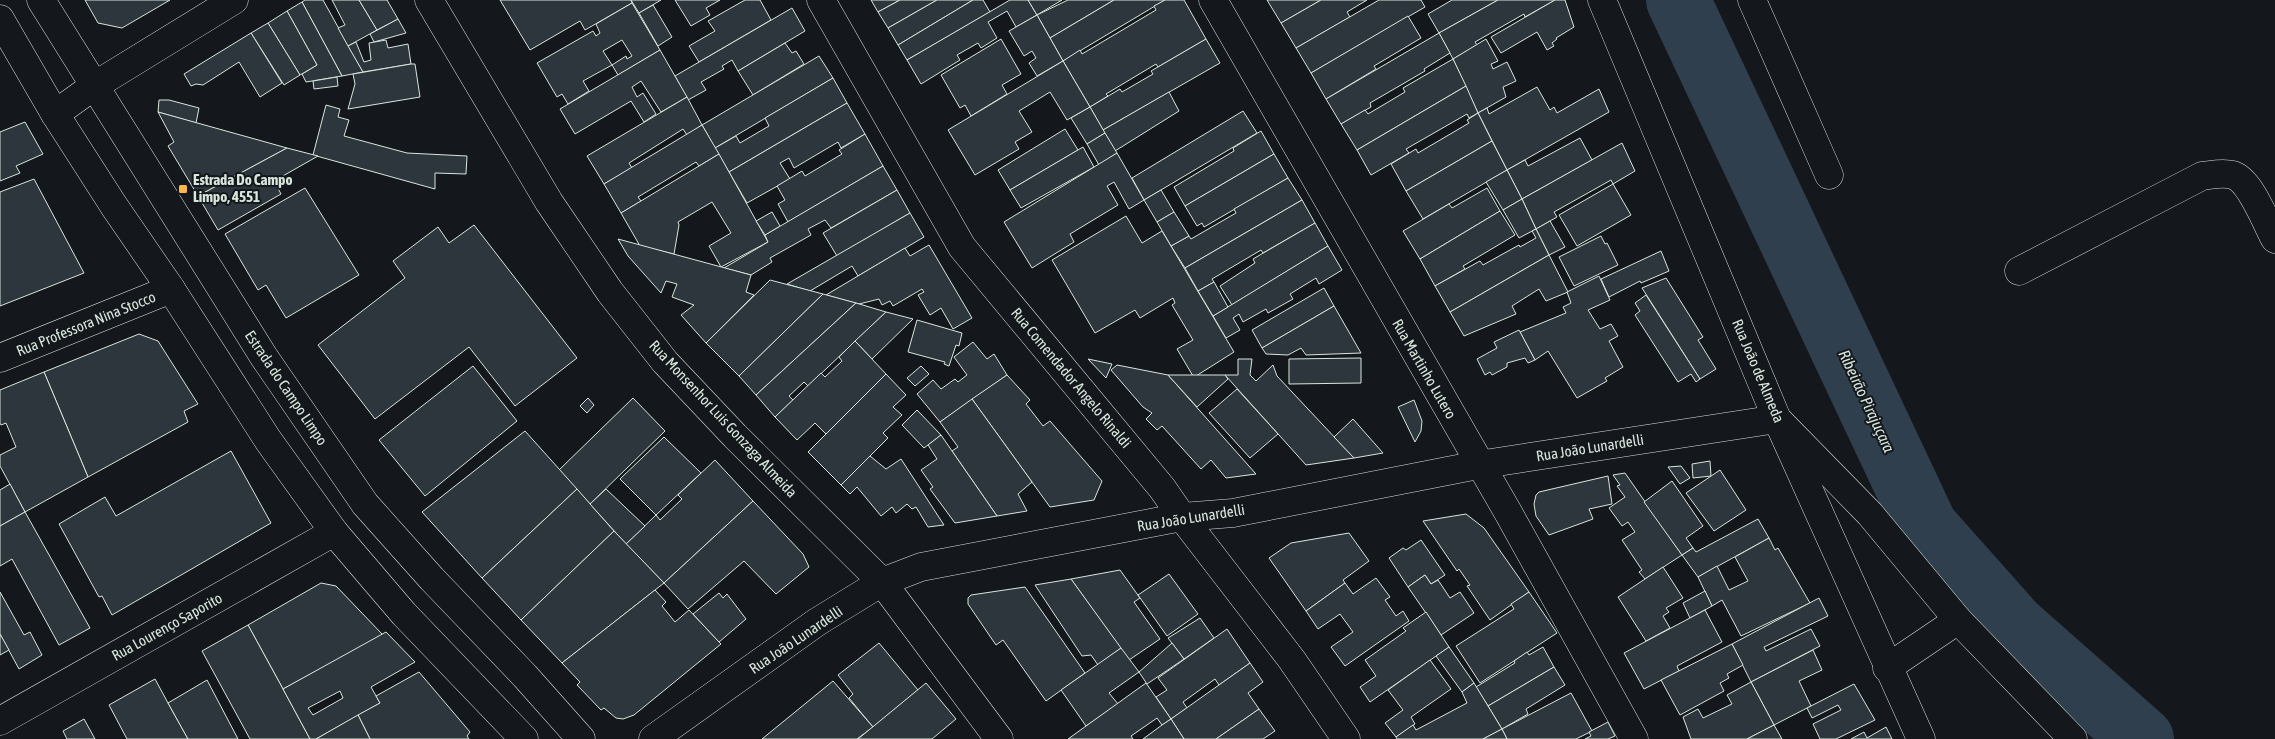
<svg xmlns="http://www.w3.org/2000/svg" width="2275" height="739" viewBox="0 0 2275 739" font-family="'Asap Condensed',sans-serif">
	<rect width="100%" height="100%" fill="#14181c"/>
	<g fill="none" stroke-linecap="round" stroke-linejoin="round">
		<path stroke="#2f3f4d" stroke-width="64" d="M1678,0l248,527 88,99 128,113"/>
	</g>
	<g fill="#2c363c" stroke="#d8e6dc" fill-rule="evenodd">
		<path d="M85,0h85l-48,28 -24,-5z"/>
		<path d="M305,0h18l40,72 -21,4 -40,-74z"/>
		<path d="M332,0h27l18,30 -29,16 -10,-18 7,-3z"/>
		<path d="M359,0h28l11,19 -21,11z"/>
		<path d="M500,0h131l1,3 -47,27 -5,-9 -50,29z"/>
		<path d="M631,0h30l-22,13z"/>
		<path d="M675,0h45l-14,8 4,7 -19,11z"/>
		<path d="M745,0h15l11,20 -72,42 -10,-16 26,-15 -7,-10z"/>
		<path d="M871,0h29l-22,12z"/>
		<path d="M900,0h37l-49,28 -10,-16z"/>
		<path d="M937,0h36l-75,45 -10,-17z"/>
		<path d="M973,0h10l7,12 -83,48 -9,-15z"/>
		<path d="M1010,0h18l9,15 -21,12 -9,-16 -19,11 9,16 -16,10 -3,-5 -21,12 3,5 -39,24 -14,-24z"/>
		<path d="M1028,0h34l-25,15z"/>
		<path d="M1068,0h46l-64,38 -13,-23z"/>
		<path d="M1114,0h51l-102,61 -13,-23z"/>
		<path d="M1165,0h19l22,39 -48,28 -2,-3 -50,30 2,2 -18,11 -27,-46 17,-11 2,4 74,-44 -2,-4z"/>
		<path d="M1267,0h54l-40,23z"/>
		<path d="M1321,0h46l-20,12 3,5 -54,31 -15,-25z"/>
		<path d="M1379,0h42l4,7 -114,66 -15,-25z"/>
		<path d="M1452,0h46l-59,33 -11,-19z"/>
		<path d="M1498,0h57l-30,17 -1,-3 -49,28 2,3 -24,14 -14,-26z"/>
		<path d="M1555,0h10l9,27 -18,11 1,1 -5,4 2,3 -7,4 -10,-18 -36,21 -10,-16z"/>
		<path d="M302,2l40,74 -36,6 -4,-8 15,-9 -30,-54z"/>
		<path d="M632,3l28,47 -42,25 -6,-10 -29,16 6,10 -21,13 -6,-10 -5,3 -20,-34 56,-32 3,5 4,-3 -4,-9zM622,40l10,16 -5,3 -1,-3 -14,9 -9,-14z"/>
		<path d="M653,5l19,32 -14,9 -19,-33z"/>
		<path d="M792,8l13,23 -67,40 -6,-11 -10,6 2,3 -23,13 5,8 -18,10 -13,-24z"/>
		<path d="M287,11l30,54 -17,10 -32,-52z"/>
		<path d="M1037,15l26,46 -26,15 -8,-13 7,-5 -4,-7 -8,5 -15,-25z"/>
		<path d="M1408,16l13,22 -47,28 2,3 -50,30 -15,-26z"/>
		<path d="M398,19l8,14 -32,9 -4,-8z"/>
		<path d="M268,23l32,52 -16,10 -33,-52z"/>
		<path d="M251,33l31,50 -22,14 -21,-35 -36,23 -7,-1 -5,2 -7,-12z"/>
		<path d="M1439,33l11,20 -26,16 1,2 -55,32 1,4 -30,17 -15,-25z"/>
		<path d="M1001,39l20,35 -19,11 5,9 -36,22 -6,-11 -5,3 -19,-33z"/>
		<path d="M1206,39l14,24 -117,67 -13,-23 30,-18 2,3 31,-18 -2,-3z"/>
		<path d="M1486,39l12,22 -7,3 2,5 14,-7 9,19 -13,6 3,10 -28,16 -25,-54z"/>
		<path d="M386,40l2,8 20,-4 3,20 -48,8 -15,-26 8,-4 8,20 7,-2 -2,-17z"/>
		<path d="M785,43l7,10 4,-2 8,13 -51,31 -15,-24z"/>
		<path d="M660,50l27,47 -26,15 -20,-31 -9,6 5,10 6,-4 13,21 -12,8 -13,-21 -56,33 -15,-25z"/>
		<path d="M819,56l14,22 -118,70 -13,-23z"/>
		<path d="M1453,59l13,27 -109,64 -16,-26 24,-14 3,4 37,-22 -2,-4z"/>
		<path d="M1063,61l27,46 -23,13 -17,-28 -31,19 13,21 -17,10 4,7 -44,26 -27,-45z"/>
		<path d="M411,64h4l5,33 -72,12 7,-25 -2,-10z"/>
		<path d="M337,77l1,9 -24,3 -1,-8z"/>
		<path d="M833,78l14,25 -118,69 -14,-24 21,-12 4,7 29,-17 -4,-8z"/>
		<path d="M1466,86l12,27 -9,5 -2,-4 -61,35 3,4 -38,22 -14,-25z"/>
		<path d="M1537,87l13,23 4,-3 3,6 42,-24 10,23 -102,58 -29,-57 9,-5 2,6z"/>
		<path d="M1169,92l10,19 -64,40 -12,-21z"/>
		<path d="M687,97l15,28 -15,10 -4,-6 -54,34 3,5 -28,16 -17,-28z"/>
		<path d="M159,100h10l30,8 -3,15 -38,-11z"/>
		<path d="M847,103l18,31 -24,14 -3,-6 -44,26 -5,-10 -9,5 10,16 -43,24 -18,-31z"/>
		<path d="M326,105l14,4 -2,8 11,3 -5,16 63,17 60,3 -1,18 -31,-1v16l-122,-34z"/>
		<path d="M1090,107l15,26 -18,11 -16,-26z"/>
		<path d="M1243,111l14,22 -113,67 -12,-22z"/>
		<path d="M158,112l129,36 -89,48 -30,-50 6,-4z"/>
		<path d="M1478,113l14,28 -86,50 -15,-27 25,-15 2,4 51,-30 -2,-3z"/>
		<path d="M25,122l18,32 -27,12 4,7 -20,8v-49z"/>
		<path d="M702,125l17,29 -20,12 -3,-4 -58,35 3,4 -20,12 -17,-29z"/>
		<path d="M1065,129l13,21 -68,40 -12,-20z"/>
		<path d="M1261,131l13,23 -89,52 -11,-19 60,-36 -1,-3z"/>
		<path d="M1105,133l12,20 -18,12 -12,-21z"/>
		<path d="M865,134l18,32 -95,56 -10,-18 7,-4 -8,-14 25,-15 3,5 37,-22 -3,-4z"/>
		<path d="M1580,138l12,22 -70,39 -15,-29 18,-10 3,6z"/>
		<path d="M1492,141l15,29 -84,49 -17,-28z"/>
		<path d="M1622,143l13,28 -22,13 -2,-4 -57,32 3,5 -21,12 -14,-30z"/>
		<path d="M1083,147l11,20 -73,41 -11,-18z"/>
		<path d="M287,148l31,8 -44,25 7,13 -63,36 -20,-34z"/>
		<path d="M1117,153l27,47 -15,9 -15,-27 -7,4 11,19 -48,29 4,8 -42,26 -28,-46z"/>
		<path d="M719,154l49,88 -47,25 -12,-21 22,-13 -19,-31 -34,20 1,3 -5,29 -34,-8 -19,-33z"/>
		<path d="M1274,154l14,24 -84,49 -2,-4 -5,3 -12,-20z"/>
		<path d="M883,166l14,24 -66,38 -6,-8 -17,9 3,6 -41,23 2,4 -21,13 -27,-7 44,-26 -3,-7z"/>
		<path d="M1507,170l15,29 -19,11 -17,-28z"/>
		<path d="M1288,178l14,22 -117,68 -14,-22 18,-10 2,3 45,-26 -2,-4z"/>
		<path d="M34,179l50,94 -84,33v-114z"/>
		<path d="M1613,184l18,31 -54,31 -18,-31z"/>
		<path d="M305,188l54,87 -73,43 -20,-33 -8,5 -33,-56z"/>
		<path d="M1487,188l13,23 -80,48 -17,-28 46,-27 3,4z"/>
		<path d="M897,190l13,23 -73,43 -14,-23z"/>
		<path d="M1161,190l13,22 -17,10 -13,-22z"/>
		<path d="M1522,199l14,30 -17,9 -16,-28z"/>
		<path d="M1302,200l13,23 -52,30 -2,-3 -49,29 2,3 -16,9 -13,-23z"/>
		<path d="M1500,211l15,24 -52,31 2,3 -30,17 -15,-27z"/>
		<path d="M772,212l8,14 -15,9 -9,-14z"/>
		<path d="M1174,212l15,24 -18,10 -14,-24z"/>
		<path d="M910,213l14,24 -66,39 -6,-10 -42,25 -23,-7z"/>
		<path d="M1126,216l16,27 20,-12 72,121 -38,24h-3l-16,-27 16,-9 -21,-35 3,-2 -2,-5 -33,20 -5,-8 -40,23 -43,-73z"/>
		<path d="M1550,221l15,26 -16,8 -13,-26z"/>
		<path d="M1315,223l13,23 -96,59 -12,-19 35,-23 -2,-4z"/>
		<path d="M474,225l103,133 -62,48 -46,-59 -94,72 -57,-74 87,-67 -12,-17 45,-34 11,16z"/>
		<path d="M1536,229l13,26 -99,57 -15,-26 45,-25 3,4 36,-20 1,2 16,-9 -4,-7z"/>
		<path d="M1601,236l4,8 2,-1 11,22 -44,21 -15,-29z"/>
		<path d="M618,239l133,36 -5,17 8,3 -48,48 -25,-28 13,-10 -22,-8 5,-13 -11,-3 -5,12 -33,-37z"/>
		<path d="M929,245l43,73 -19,11 -12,-21 -11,7 -12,-20 6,-3 -2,-3 -29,17 -3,-5 -8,4 -3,-6 -20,5 -33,-9 79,-47 5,8z"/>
		<path d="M1328,246l14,24 -23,14 -3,-6 -26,16 3,5 -25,14 -2,-4 -23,13 -4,-8 -6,4 7,12 -14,8 -13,-22z"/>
		<path d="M1661,251l8,20 -28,12 -1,-2 -31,16 -8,-18z"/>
		<path d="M1549,255l19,37 -22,9 -7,-12 -27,17 4,8 -52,22 -14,-24z"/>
		<path d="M1599,276l11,24 -22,10 12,19 11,-5 7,12 -9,5 14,26 -18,11 2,3 -30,17 -29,-47 -13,9 -15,-28 46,-19 -3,-6 8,-4 -4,-11z"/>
		<path d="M1666,278l37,59 -5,3 18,29 -16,10 -58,-91z"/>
		<path d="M770,280l53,14 -84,82 -33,-33z"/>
		<path d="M1214,282l14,25 -15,9 -15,-25z"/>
		<path d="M1324,288l10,18 -72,42 -10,-18z"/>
		<path d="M823,294l33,9 -100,92 -17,-19z"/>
		<path d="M1646,295l54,84 -4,3 -5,-8 -13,8 -43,-67 5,-4 -5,-8z"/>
		<path d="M856,303l30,9 -78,74 -4,-4 -15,14 4,4 -18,17 -19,-22z"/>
		<path d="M1334,306l27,47 -55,2 -5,-7 -13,7 -22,-1 -4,-6z"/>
		<path d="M886,312l27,7 -41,40 -17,-18z"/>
		<path d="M917,320l45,13 -3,13 -3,-1 -7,21 -5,-2 1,-2 -37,-10z"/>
		<path d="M1519,330l16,30 -7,3 -3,-5 -18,5v4l-15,8 -2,-3 -5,3 -8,-16 20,-11 -3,-6z"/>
		<path d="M139,334l19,7 40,63 -14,7 4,11 -100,55 -44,-105z"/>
		<path d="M855,341l31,33 -60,60 -11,-11 -18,17 -22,-23 46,-44 4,4 17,-16 -3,-4z"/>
		<path d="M973,342l14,17 7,-5 13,21 -67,47 -23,-28 16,-14 8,9 14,-10 3,3 9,-7 -13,-18z"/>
		<path d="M1361,358v25l-72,1v-25z"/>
		<path d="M1088,359l24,5 -6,14z"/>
		<path d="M1238,359h14l-2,16 6,6 17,-16 4,11 77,82 -48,7 -81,-90h13z"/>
		<path d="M1117,365l51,10 88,99 -30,4 -15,-18 -10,9 -39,-43 -5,4 -11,-11 6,-6 -9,-6 -32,-37z"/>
		<path d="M473,366l44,55 -92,75 -46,-56z"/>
		<path d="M921,366l8,8 -14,12 -8,-8z"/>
		<path d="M44,372l44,105 -63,35 -25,-46v-11l16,-8 -10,-24 -5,2 -1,-2v-33z"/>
		<path d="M886,374l20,21 -13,12 9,8 -19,18 5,5 -47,47 -33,-33z"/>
		<path d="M1007,375l23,25 -4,4 17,22 7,-5 52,60 -8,19 -44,7 -78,-108z"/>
		<path d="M1168,375h57l3,4 -31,28z"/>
		<path d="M1237,389l41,45 -28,24 -41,-45z"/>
		<path d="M588,398l6,7 -7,8 -7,-7z"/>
		<path d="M633,398l32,33 -75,73 -31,-34z"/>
		<path d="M972,399l60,83 -14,12 9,17 -30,5 -45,-65 6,-4 -18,-25z"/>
		<path d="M1414,400l8,21 -1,10 -6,11 -17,-35z"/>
		<path d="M917,410l24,25 -17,13 -22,-23z"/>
		<path d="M1353,419l30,34 -29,5 -20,-21z"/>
		<path d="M525,431l52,58 -95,89 -60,-66z"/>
		<path d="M941,435l11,16 45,65 -42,7 -25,-34 3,-2 -12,-17 16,-11 -9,-14z"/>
		<path d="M664,437l37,36 -45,42 -36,-36z"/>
		<path d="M231,451l40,72 -159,92 -10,-19 -3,1 -40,-73 46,-27 11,19z"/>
		<path d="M870,456l16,13 15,-10 43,66 -16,2 -12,-20 -4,2 -5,-5 -11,9 -4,-6 -11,9 -24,-29 -7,7 -9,-9z"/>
		<path d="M715,460l38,41 -89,82 -38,-39 30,-29 4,5 22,-21 -4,-4z"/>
		<path d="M1710,461l1,15 -18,2 -1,-14z"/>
		<path d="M1681,466l9,12 -10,6 -12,-17z"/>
		<path d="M1720,470l26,40 -32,21 -28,-38z"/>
		<path d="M1625,473l57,82 -37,24 -6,-7 3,-2 -20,-30 13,-8 -7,-10 -6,4 -13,-18 16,-11 -8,-11 3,-1 -7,-10z"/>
		<path d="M1608,476l4,28 -23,5 4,10 -44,16 -13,-19 -2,-12 2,-9 3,-3z"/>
		<path d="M1672,481l31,45 -17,12 7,10 -11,7 -38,-53z"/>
		<path d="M10,484l15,28 -25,14v-36z"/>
		<path d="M577,489l37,42 -93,89 -39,-42z"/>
		<path d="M606,489l39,37 -19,18 -36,-40z"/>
		<path d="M753,501l50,53 6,13 -33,27 -32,-33 -56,48 -24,-26z"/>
		<path d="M25,512l65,116 -31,17 -47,-86 -12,7v-40z"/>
		<path d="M1466,514l18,14 45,64 -39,28 -23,-34 3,-1 -11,-16 -2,2 -34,-50z"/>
		<path d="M1758,519l11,19 -71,39 -16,-22 11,-7 3,4z"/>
		<path d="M614,531l50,52 -102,80 -41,-43z"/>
		<path d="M1349,533l20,28 -26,19 2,3 -39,28 -37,-53 22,-15z"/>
		<path d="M1769,538l6,12 3,-2 32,55 -69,33 -19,-36 -10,6 -14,-29 19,-11 12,24 19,-9 -13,-24z"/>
		<path d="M1421,540l24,35 -14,9 -6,-9 -17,12 -19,-29 14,-10 3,2z"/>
		<path d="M1663,567l20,31 -17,10 3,4 -6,4 7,12 -24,13 -28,-44z"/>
		<path d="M1120,570l20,28 -6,4 26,37 -31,21 -58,-81z"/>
		<path d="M1169,574l29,40 -31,22 -29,-41z"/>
		<path d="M1425,575l6,9 7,-4 12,18 10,-6 14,21 -33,22 -33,-48z"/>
		<path d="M1376,578l14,19 -5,3 11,16 7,-5 6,10 -64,45 -14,-19 22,-15 -13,-18 -22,15 -12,-18 39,-28 8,11z"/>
		<path d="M1071,579l50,69 -23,17 -7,-10 -9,1 -47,-71z"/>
		<path d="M321,583l15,3 47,49 -100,54 -35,-64z"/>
		<path d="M1025,587l60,86 -39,28 -43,-61 -7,5 -28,-41v-6l3,-3z"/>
		<path d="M655,590l11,12 -4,4 13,16 14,-12 32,34 -87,71 -11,4 -7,-1 -12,-10 -3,2 -24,-25 3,-3 -18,-19z"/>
		<path d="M1705,591l7,15 -22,12 -7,-15z"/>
		<path d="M0,592l24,43 6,-3 12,23 -23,14 -19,-35z"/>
		<path d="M1529,592l28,41 -77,50 -24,-37 58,-37 -3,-5z"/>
		<path d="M719,593l4,5 4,-4 19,25 -27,23 -26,-28z"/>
		<path d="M1819,598l9,18 -64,31 2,4 45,-22 9,17 -69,36 -19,-38z"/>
		<path d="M1705,610l17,32 -45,24 2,5 -35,18 -20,-36z"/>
		<path d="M1426,612l23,35 -79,55 -10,-15 16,-11 -11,-16 41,-29 -3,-3z"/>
		<path d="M1200,618l14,20 -30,21 -16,-21z"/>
		<path d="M248,625l35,64 27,50h-60l-48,-88z"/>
		<path d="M1227,629l23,34 -31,22 -4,-6 -32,23 4,6 -16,11 -15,-22 11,-7 -9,-12z"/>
		<path d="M386,632l29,30 -44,25 9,16 -64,36h-6l-27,-50zM340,691l3,7 -30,17 -5,-7z"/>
		<path d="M0,634l9,16 -9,5z"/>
		<path d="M879,643l39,47 -45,37 -24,-29 4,-4 -15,-19z"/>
		<path d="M1172,643l12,16 -37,25 -8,-12z"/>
		<path d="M1732,644l11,21 -16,9 2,4 -9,5 4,8 -44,24 -19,-35z"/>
		<path d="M1449,647l25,36 -12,9 -26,-36z"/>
		<path d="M1543,647l11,20 -66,39 -12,-19 39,-24 -1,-2 13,-9 2,3z"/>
		<path d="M1121,648l18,24 -30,21 9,11 -32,22 -25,-36z"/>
		<path d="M1813,650l9,20 -23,11 12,25 -37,19 -23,-43z"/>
		<path d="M1430,660l21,29 -40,28 4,7 -19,13 -11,-14 18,-13 -15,-20z"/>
		<path d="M1250,663l13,19 -15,11 11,16 -43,30h-32l-13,-20z"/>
		<path d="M1554,667l11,18 -39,24 2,5 -26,15 -14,-23z"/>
		<path d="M419,672l51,60 -3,4 2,3h-99l-12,-24 22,-12 -4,-7z"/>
		<path d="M155,679l13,24 20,36h-61l-18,-34z"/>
		<path d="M207,680l31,59h-50l-20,-36z"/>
		<path d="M833,681l40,46 -16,12h-95z"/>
		<path d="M1751,682l23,43 -27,14h-56l-8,-22 15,-8 5,9 29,-14 -5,-9z"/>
		<path d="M926,683l30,36 -24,20h-74z"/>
		<path d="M1146,683l25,36 -9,6 -5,-7 -26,18 2,3h-65z"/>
		<path d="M1474,683l28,46 -19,10h-86l-1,-2 17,-12 3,5 51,-27 -5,-11z"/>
		<path d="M1854,684l21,36 -39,19h-16l-7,-15 28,-14 -3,-5 -26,13 -5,-10z"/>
		<path d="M1571,693l21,38 -16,8h-69l-5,-10z"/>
		<path d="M1259,709l16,22 -12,8h-47z"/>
		<path d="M358,715l12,24h-54z"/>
		<path d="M84,719l11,20h-28l-4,-8z"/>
		<path d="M1171,719l13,20h-41l19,-14z"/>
		<path d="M1608,722l7,14 -7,3h-23l6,-3 -2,-4z"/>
		<path d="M1774,725l8,14h-35z"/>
		<path d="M1886,727l6,12h-41l13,-7 3,6z"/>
		<path d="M1502,729l5,10h-24z"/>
	</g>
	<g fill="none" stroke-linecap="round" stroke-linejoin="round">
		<g stroke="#d8e6dc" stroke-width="29">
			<g id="minor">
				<path d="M429,0l120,202 61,90 55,70 70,74 147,146 117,157"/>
				<path d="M821,0l141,247 200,241 20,29 110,143 54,79"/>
				<path d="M1213,0l296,514 125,225"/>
				<path d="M1602,0l175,419 144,320"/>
				<path d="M1752,0l77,175"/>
				<path d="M55,114l39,-28 140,-86"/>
				<path d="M2019,271l183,-95c10,-1 20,-4 31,-1 18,6 33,48 42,64"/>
				<path d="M0,358l171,-69"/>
				<path d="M1887,668l71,-48"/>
				<path d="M0,721l334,-189"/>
				<path d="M653,739l164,-117 65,-40 39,-15 261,-50 51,-4 245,-48 299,-46 93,95 88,106 115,119"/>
			</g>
		</g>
		<g stroke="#d8e6dc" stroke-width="29">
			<g id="major">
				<path d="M41,0l223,357 101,147 67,75 93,97 56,63"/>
				<path d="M0,19l55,95 59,92 57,83 97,151 66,92 70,82 120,125"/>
			</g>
		</g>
		<use href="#minor" stroke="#14181c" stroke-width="28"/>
		<use href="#major" stroke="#14181c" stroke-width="28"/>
	</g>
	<rect fill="#ffb74d" stroke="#14181c" stroke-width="2" x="178" y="184" width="10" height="10" rx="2.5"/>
	<g text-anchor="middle" stroke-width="4" stroke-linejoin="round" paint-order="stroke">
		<g font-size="15" font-weight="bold" fill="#d8e6dc" stroke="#14181c" text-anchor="start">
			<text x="193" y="185">Estrada Do Campo<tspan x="193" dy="17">Limpo, 4551</tspan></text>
		</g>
		<g font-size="15" fill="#d8e6dc" stroke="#14181c">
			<text transform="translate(86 324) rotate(-22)" y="5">Rua Professora Nina Stocco</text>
			<text transform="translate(1424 369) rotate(60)" y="5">Rua Martinho Lutero</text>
			<text transform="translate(1758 371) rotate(67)" y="5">Rua João de Almeda</text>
			<text transform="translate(1071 378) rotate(50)" y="5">Rua Comendador Angelo Rinaldi</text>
			<text transform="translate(286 388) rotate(56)" y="5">Estrada do Campo Limpo</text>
			<text transform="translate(723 419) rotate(47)" y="5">Rua Monsenhor Luis Gonzaga Almeida</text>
			<text transform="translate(1590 448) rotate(-9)" y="5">Rua João Lunardelli</text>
			<text transform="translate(1191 518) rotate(-9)" y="5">Rua João Lunardelli</text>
			<text transform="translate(167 627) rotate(-29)" y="5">Rua Lourenço Saporito</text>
			<text transform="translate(796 640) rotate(-34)" y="5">Rua João Lunardelli</text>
		</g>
		<g font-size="16" font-style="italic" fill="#d8e6dc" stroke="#14181c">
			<text transform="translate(1867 401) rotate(65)" y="6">Ribeirão Pirajuçara</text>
		</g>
	</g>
</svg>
